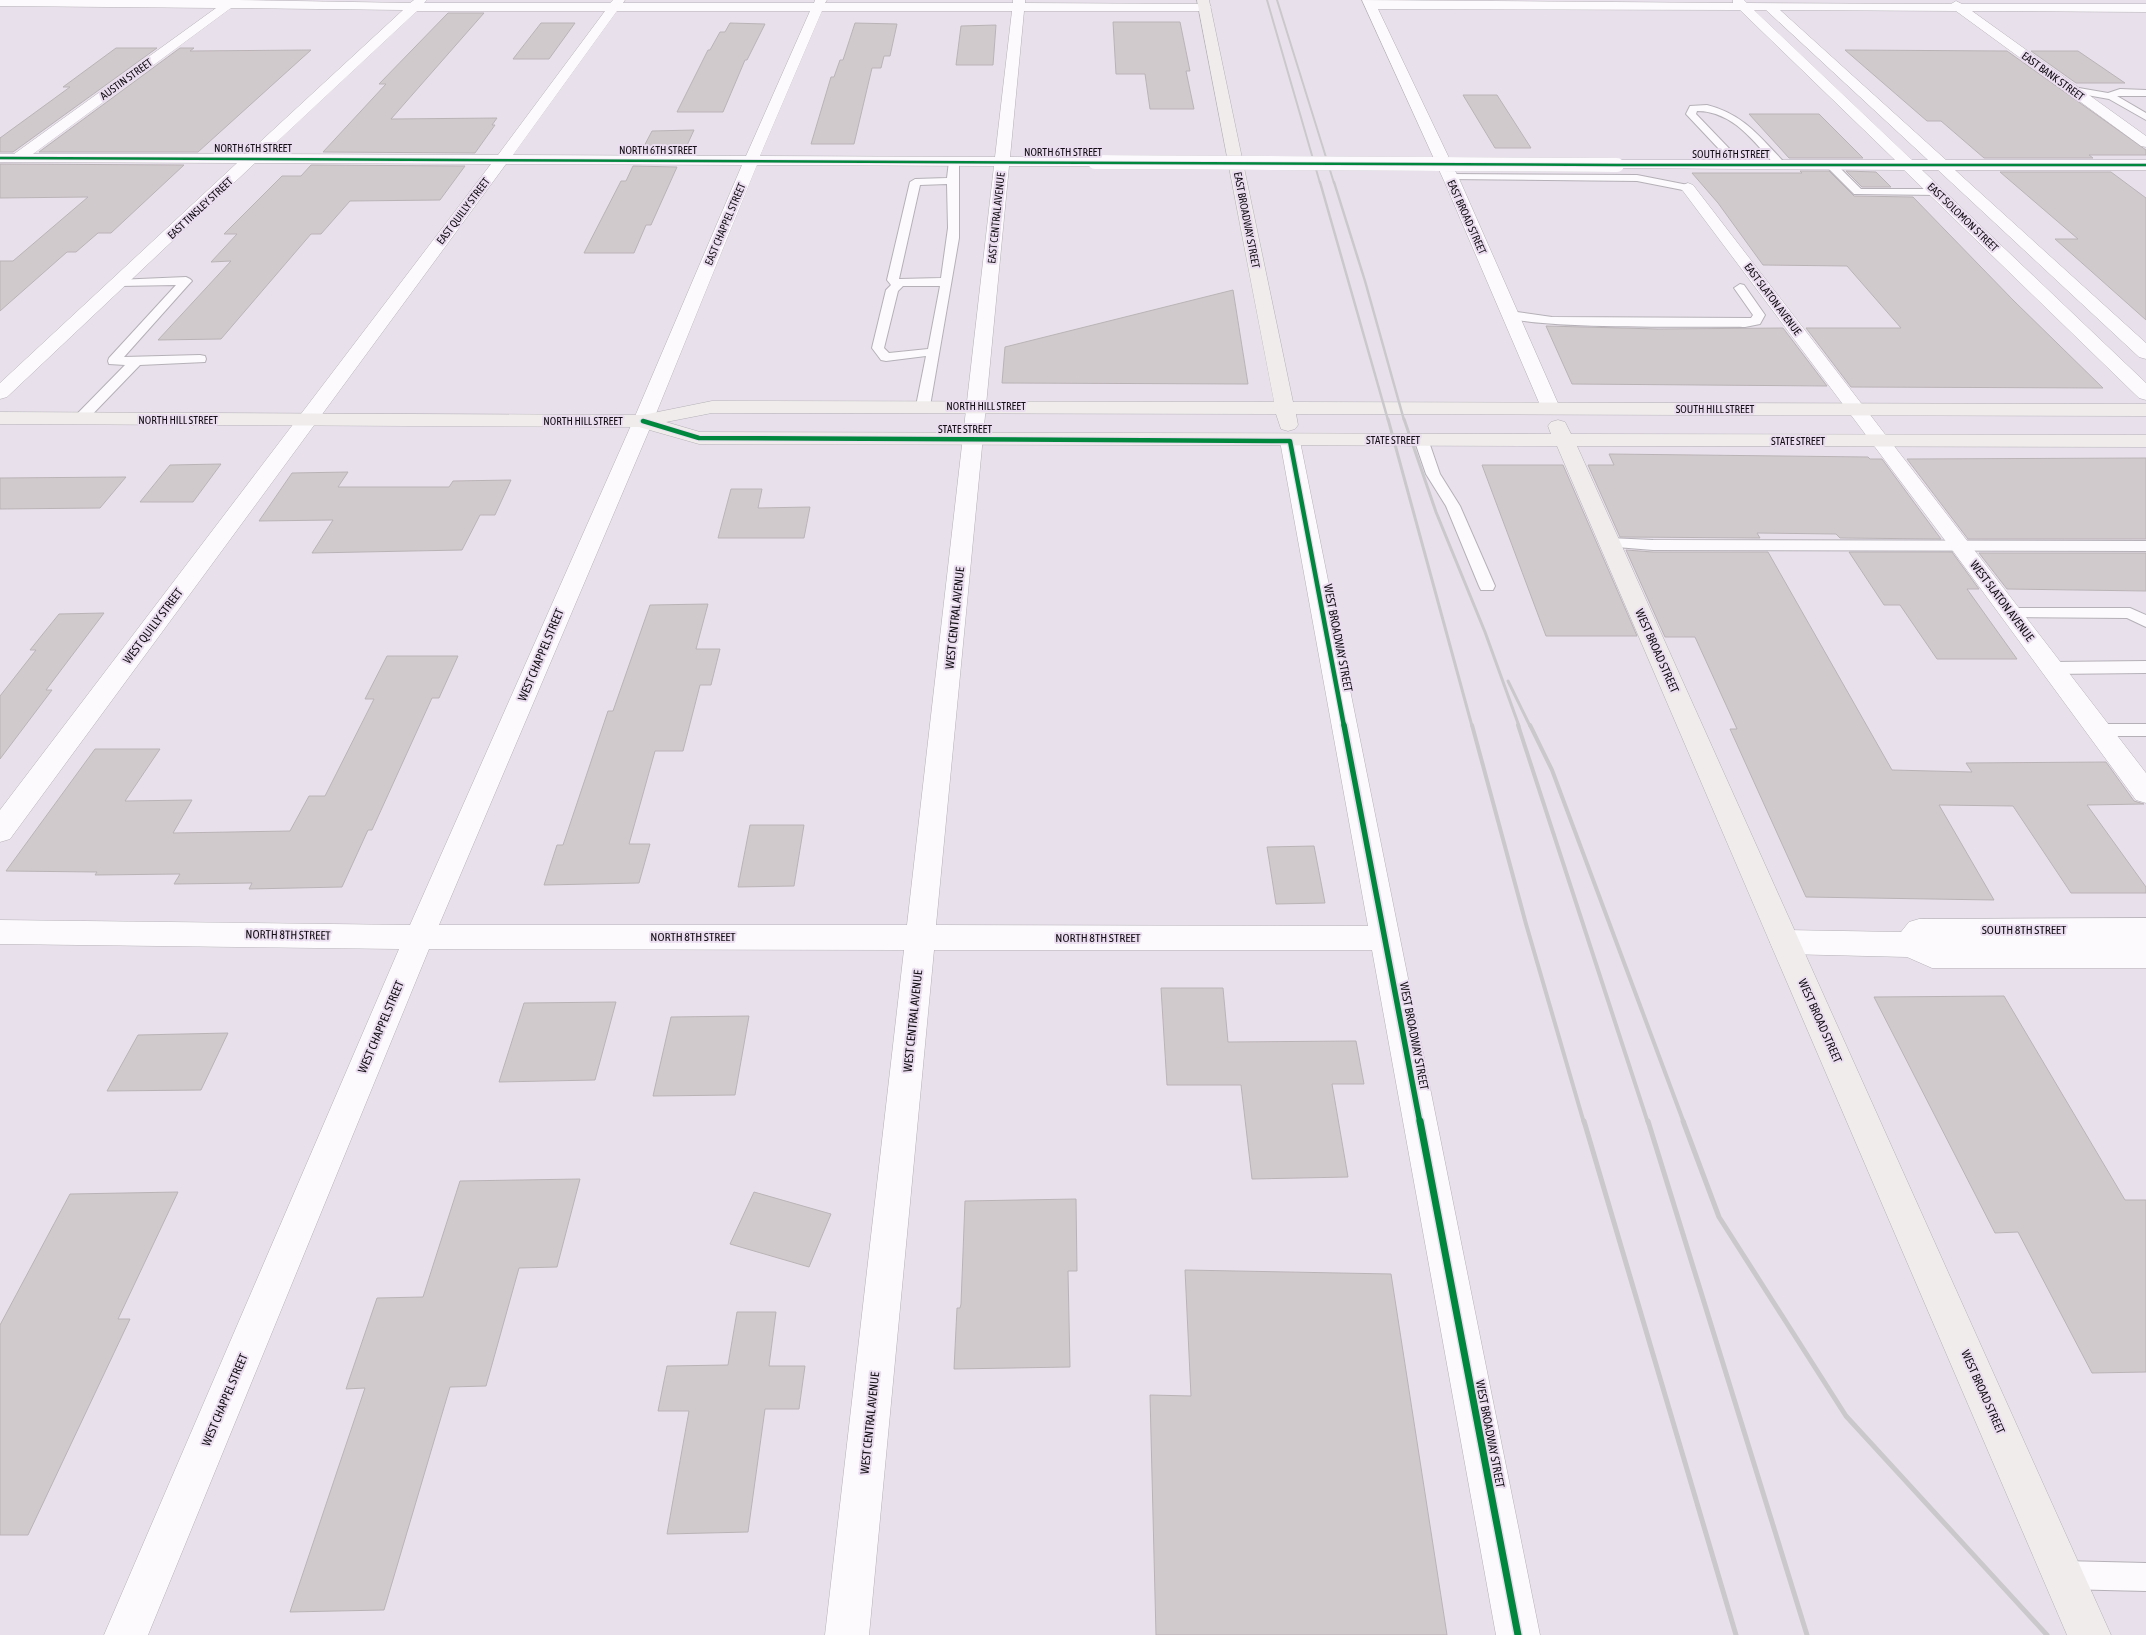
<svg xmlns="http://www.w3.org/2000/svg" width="2146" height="1635" viewBox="0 0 2146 1635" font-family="'Asap Condensed',sans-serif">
	<rect width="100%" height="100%" fill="#e8e1eb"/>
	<g fill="#d1cacd" stroke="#bab3b6">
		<path d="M448,13h36l-93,106 106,-1 -5,7h3l-20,28 -152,-1 63,-68h-7z"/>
		<path d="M1113,22h67l10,49h-4l8,38h-44l-5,-35h-29z"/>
		<path d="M541,23h34l-26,36h-36z"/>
		<path d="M730,23l35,1 -18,36h-2l-22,52h-46l31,-62h2l10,-18h5z"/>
		<path d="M855,23l42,1 -7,32h-6l-3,12h-9l-18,76h-43l20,-67h3l6,-17h3z"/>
		<path d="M996,25l-3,40h-37l5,-39z"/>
		<path d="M116,48h41l-144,104h-13v-14l70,-51h-7z"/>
		<path d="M180,48h14l-4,3 121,-1 -113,102h-159z"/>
		<path d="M1845,50l162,1 139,99v5h-57l4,3h-109l-43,-37h-14z"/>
		<path d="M2031,51h47l47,32h-49z"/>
		<path d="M1463,95h34l34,53h-36z"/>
		<path d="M1749,114h70l44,44h-74z"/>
		<path d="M694,130l-11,24h-43l12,-23z"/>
		<path d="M0,164l184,1 -73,68h-13l-22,19h-9l-67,59v-50h13l75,-64 -88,1z"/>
		<path d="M311,165l154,1 -25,34 -90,1 -29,33h-10l-90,105 -63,1 73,-79 -20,1 26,-28h-13l58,-58h19z"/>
		<path d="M633,166l44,1 -26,58h-5l-12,28h-50l37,-72h5z"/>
		<path d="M1800,171h29l25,25 59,1 101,104 89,87 -252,-1 -45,-59h95l-54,-62 -84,-1 -45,-62 -26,-30h110z"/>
		<path d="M1846,171l30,1 15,15h-29z"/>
		<path d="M2000,172h111l35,26v122l-91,-81h23z"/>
		<path d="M1233,290l15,94 -246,-1 3,-36z"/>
		<path d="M1546,326l112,3 125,-1 44,58 -255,-2z"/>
		<path d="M1609,454l259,3 2,2h12l59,80 -101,-1 -4,-4 -79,-1 3,5 -140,-1 -32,-72h26z"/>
		<path d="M2146,458v81h-178l-61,-80z"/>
		<path d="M221,464l-28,38h-53l30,-37z"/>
		<path d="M1482,465h81l74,171h-91z"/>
		<path d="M348,472l-10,15h111l4,-6 58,-1 -16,35h-15l-18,35 -150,3 21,-33 -74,1 33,-48z"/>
		<path d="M126,477l-26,31 -100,1v-31z"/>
		<path d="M731,489h31l-4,19 52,-1 -6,31h-86z"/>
		<path d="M1626,550l27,2h115l124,218 80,2 -6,-9 140,-1 28,39 10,3 -57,1 59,82v6h-75l-58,-87 -74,-1 55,95 -188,-3 -76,-168h7l-42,-92h-30z"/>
		<path d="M1849,552h103l27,37h-12l50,70h-80l-37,-54h-16z"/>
		<path d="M1979,553h167v38l-139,-2z"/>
		<path d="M708,604l-12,45h24l-9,36h-11l-17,66h-28l-26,93h21l-11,39 -95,2 13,-40h6l45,-134h5l37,-106z"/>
		<path d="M104,613l-58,77h6l-52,69v-63l36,-46h-6l29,-36z"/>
		<path d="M387,656h71l-19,42h-7l-60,132h-4l-26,57 -93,2 3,-6 -78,1 6,-10 -85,1 2,-3 -91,-1 89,-122h65l-35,52 67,-1 -19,33 117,-2 19,-35h16l49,-97h-9z"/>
		<path d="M750,825h54l-10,61 -56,1z"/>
		<path d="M1314,846l11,57 -49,1 -9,-57z"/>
		<path d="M1161,988h62l5,54 128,-1 8,43h-32l16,93 -96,2 -11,-94h-74z"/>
		<path d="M2004,996l121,204h21v172l-54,1 -74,-141 -23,1 -121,-236z"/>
		<path d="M616,1002l-21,78 -96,2 25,-79z"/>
		<path d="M749,1016l-14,79 -82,1 18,-79z"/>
		<path d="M228,1033l-27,57 -94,1 31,-56z"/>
		<path d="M580,1179l-23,88 -38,1 -33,118 -36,1 -66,223 -94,2 75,-224 -19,1 31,-91 46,-1 37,-116z"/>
		<path d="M178,1192l-60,127h12l-102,216h-28v-210l70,-131z"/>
		<path d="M754,1192l77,22 -22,53 -79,-23z"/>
		<path d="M1076,1199l1,72h-9l2,96 -116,2 3,-61h3l1,-4 4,-103z"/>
		<path d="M1185,1270l206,4 56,361h-291l-6,-240 41,1z"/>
		<path d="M737,1312h39l-7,54h36l-6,43h-34l-17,123 -81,2 22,-123h-31l9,-45 61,-1z"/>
	</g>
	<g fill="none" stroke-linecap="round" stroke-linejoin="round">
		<g stroke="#b5b0b8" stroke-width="2">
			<g id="lane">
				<path d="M2073,87l35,6 12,-4 26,1v6h-29l29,17v7l-37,-21 -39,-7 -2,-2z"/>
				<path d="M1707,105c36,9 52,31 77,57v4h-8c-22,-24 -43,-55 -79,-55l-1,3 48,50 -1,2h-8l-49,-52 4,-8z"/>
				<path d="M954,158l5,3v77l-29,168 -7,4 -7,-4 10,-50 -40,5 -5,-1 -9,-12 14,-58 5,-5 -4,-5 23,-98 5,-3 32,-1 2,-17zM947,184l1,44 -7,50 -42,1 21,-94zM903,286h37l-12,63 -39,4 -5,-5 14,-57z"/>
				<path d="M1830,161l4,1 27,27h76l5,3 -5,3 -83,-1 -28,-28v-4z"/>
				<path d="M1450,174l187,1 51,10 5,3 -5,3 -51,-10 -191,-2 -1,-2z"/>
				<path d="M186,277l4,2 2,2 -2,2 -66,74 76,-2 5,1 1,3 -1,3 -65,3 -55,57h-10l-2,-3 2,-3 50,-51 -16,-1 -1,-3 1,-3 67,-73 -56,1 -6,-4 2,-2z"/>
				<path d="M1740,284l4,1 21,30 -5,9 -15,3c-33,-1 -227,3 -241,-12l6,-4 42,6 199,1 2,-3 -19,-27z"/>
				<path d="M1421,435l7,4 12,35 20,32 35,80 -2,4h-12l-2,-4 -33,-80 -20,-32 -12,-35z"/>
				<path d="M1609,538l44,2 493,1v10l-493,-1 -49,-4 -3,-3 3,-3z"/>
				<path d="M2011,608h119l16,7v12l-19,-9 -122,-1 -2,-4 2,-4z"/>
				<path d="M2146,661v12l-94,1 -6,-2 -2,-4 2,-4 6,-2z"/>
				<path d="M2099,724h47v12h-47l-6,-2 -3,-4 3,-4z"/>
				<path d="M2063,1561l83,2v28l-83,-2 -10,-4 -4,-10 4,-10z"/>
			</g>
		</g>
		<g stroke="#b5b0b8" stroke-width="1">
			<g id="street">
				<path d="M0,0h237l173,3 4,-3h13l-3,3h186l3,-3h12l-2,3h191l1,-3h12l-2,3h188v-3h12v3l184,1 2,3 -6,4h-181l-14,146 85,1 5,1 2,3 -2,3 -5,1h-86l-73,759 432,1 -88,-485 3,-4 7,-2 7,2 3,4 240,1194h-44l-124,-685h-438l-65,685h-44l79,-685 -475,-1 -281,686h-44l295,-686 -399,-5v-24l410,5 223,-504 109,-256 -236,-1 -496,675 -10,3v-32l491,-646 -236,-1 -248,234 -7,2v-16l237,-220 -237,-1v-8h14l202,-146 -216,-2zM231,8l172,2 -156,144h-214zM417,11h188l-107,144 -234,-1zM617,11h193l-64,145 -233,-1zM822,11h190l-17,146 -235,-1zM757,165l237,1 -87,759h-468l214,-504z"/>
				<path d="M1362,0l371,3v-3h11l3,3 204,1 5,-3 6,3h184v8l-174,-1 174,125v11l-5,-1 -185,-135 -176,-1 166,150h200v10h-191l191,173v16l-7,-2 -201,-187h-16l224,213v17l-7,-2 -235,-228 -292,-2 -3,-3 3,-3 5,-2h278l-155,-150 -362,-1 83,174 99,225 -3,4 -7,2 -7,-2 -98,-229zM1754,10h12l162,150h-16z"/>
				<path d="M1688,183l5,2 453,588v30l-10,-3 -183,-249 -270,-360 -3,-3 3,-3z"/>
				<path d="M2146,918v24h-25h25v26h-214l-25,-11 -122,-3 -11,-3 -4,-9 4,-9 11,-3 116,2 8,-10 10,-3z"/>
			</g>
		</g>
		<g stroke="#b5b0b8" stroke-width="1">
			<path id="secondary" d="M1197,0h12l84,402 853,2v12l-850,-2 2,11 -3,4 -7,2 -7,-2 -5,-15 -564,-1 -46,9 34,10 851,2 -3,-8 3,-4 7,-2 7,2 6,12 575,1v12l-569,-1 534,1189h-44l-510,-1189 -858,-2 -60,-17 -639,-3v-12l643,3 69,-14 562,1z"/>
		</g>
		<use href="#lane" fill="#fcfafc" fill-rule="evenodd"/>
		<use href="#street" fill="#fcfafc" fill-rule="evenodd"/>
		<use href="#secondary" fill="#efeceb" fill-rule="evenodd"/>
		<g stroke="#cac8cb" stroke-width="2">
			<path d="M1267,0l53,183"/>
			<path d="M1277,0l57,183"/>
		</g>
		<g stroke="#cac8cb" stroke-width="2.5">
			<path d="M1320,182l68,238"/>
			<path d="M1334,182l31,99 39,139"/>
		</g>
		<g stroke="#cac8cb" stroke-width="3">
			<path d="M1388,419l84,307"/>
			<path d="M1404,419l32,93 49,120 34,94"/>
			<path d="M1508,681l22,45"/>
		</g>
		<g stroke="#cac8cb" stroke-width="4">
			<path d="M1472,725l54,199 58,199"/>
			<path d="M1518,725l130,398"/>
			<path d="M1530,725l22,45 132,353"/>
		</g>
		<g stroke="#cac8cb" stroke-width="5">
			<path d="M1584,1121l152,514"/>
			<path d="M1648,1121l159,514"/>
			<path d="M1683,1121l36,96 127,199 201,219"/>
		</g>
		<g stroke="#b5b0b8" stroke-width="14" stroke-linecap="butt">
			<path id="street-bridge" d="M1095,162l522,3"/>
		</g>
		<use href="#street-bridge" stroke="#fcfafc" stroke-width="14"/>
		<g stroke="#eaddef" stroke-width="4">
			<path id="cycleway-far3" d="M0,158l1617,7h529"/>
		</g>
		<g stroke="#eaddef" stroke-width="7">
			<path id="cycleway-far2" d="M643,421l56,17 591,3 54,285"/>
		</g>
		<g stroke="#eaddef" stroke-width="9">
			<path id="cycleway-far1" d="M1344,725l76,398"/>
		</g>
		<g stroke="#eaddef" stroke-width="10">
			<path id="cycleway" d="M1420,1121l98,514"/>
		</g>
		<use href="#cycleway-far3" stroke="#00873e" stroke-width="2.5"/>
		<use href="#cycleway-far2" stroke="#00873e" stroke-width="4.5"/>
		<use href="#cycleway-far1" stroke="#00873e" stroke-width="5.5"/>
		<use href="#cycleway" stroke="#00873e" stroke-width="7"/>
	</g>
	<g text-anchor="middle" stroke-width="4" stroke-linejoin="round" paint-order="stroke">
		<g font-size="11" fill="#120e13" stroke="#eaddef">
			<text transform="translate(2053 76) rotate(36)" y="4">EAST BANK STREET</text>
			<text transform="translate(126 79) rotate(-36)" y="4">AUSTIN STREET</text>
			<text x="253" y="152">NORTH 6TH STREET</text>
			<text x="658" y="154">NORTH 6TH STREET</text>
			<text x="1063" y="156">NORTH 6TH STREET</text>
			<text x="1731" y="158">SOUTH 6TH STREET</text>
			<text transform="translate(200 208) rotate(-43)" y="4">EAST TINSLEY STREET</text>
			<text transform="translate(463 211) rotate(-53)" y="4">EAST QUILLY STREET</text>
			<text transform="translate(1467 217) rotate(66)" y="4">EAST BROAD STREET</text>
			<text transform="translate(1963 217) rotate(44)" y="4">EAST SOLOMON STREET</text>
			<text transform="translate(996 218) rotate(-84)" y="4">EAST CENTRAL AVENUE</text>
			<text transform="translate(1247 220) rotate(79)" y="4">EAST BROADWAY STREET</text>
			<text transform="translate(725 224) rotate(-67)" y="4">EAST CHAPPEL STREET</text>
			<text transform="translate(1773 299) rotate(53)" y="4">EAST SLATON AVENUE</text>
			<text x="986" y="410">NORTH HILL STREET</text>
			<text x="1715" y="413">SOUTH HILL STREET</text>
			<text x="178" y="424">NORTH HILL STREET</text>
			<text x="583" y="425">NORTH HILL STREET</text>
			<text x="965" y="433">STATE STREET</text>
			<text x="1393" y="444">STATE STREET</text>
			<text x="1798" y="445">STATE STREET</text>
		</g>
		<g font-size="12" fill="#120e13" stroke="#eaddef">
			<text transform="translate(2002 601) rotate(53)" y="4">WEST SLATON AVENUE</text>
			<text transform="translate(955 618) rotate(-84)" y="4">WEST CENTRAL AVENUE</text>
			<text transform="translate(153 626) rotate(-53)" y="4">WEST QUILLY STREET</text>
			<text transform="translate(1338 638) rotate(79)" y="4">WEST BROADWAY STREET</text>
			<text transform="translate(1657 651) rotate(66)" y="4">WEST BROAD STREET</text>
			<text transform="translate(541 655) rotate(-67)" y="4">WEST CHAPPEL STREET</text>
			<text x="2024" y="934">SOUTH 8TH STREET</text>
			<text transform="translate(288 935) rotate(1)" y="4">NORTH 8TH STREET</text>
			<text x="693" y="941">NORTH 8TH STREET</text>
			<text x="1098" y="942">NORTH 8TH STREET</text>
			<text transform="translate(913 1021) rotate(-84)" y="4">WEST CENTRAL AVENUE</text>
			<text transform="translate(1820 1021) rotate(66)" y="4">WEST BROAD STREET</text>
			<text transform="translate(381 1027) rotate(-67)" y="4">WEST CHAPPEL STREET</text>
			<text transform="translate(1414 1036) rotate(79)" y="4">WEST BROADWAY STREET</text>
			<text transform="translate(1983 1392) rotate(66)" y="4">WEST BROAD STREET</text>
			<text transform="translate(225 1400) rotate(-67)" y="4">WEST CHAPPEL STREET</text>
			<text transform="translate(870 1423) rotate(-84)" y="4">WEST CENTRAL AVENUE</text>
			<text transform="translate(1490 1434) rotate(79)" y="4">WEST BROADWAY STREET</text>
		</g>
	</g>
</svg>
